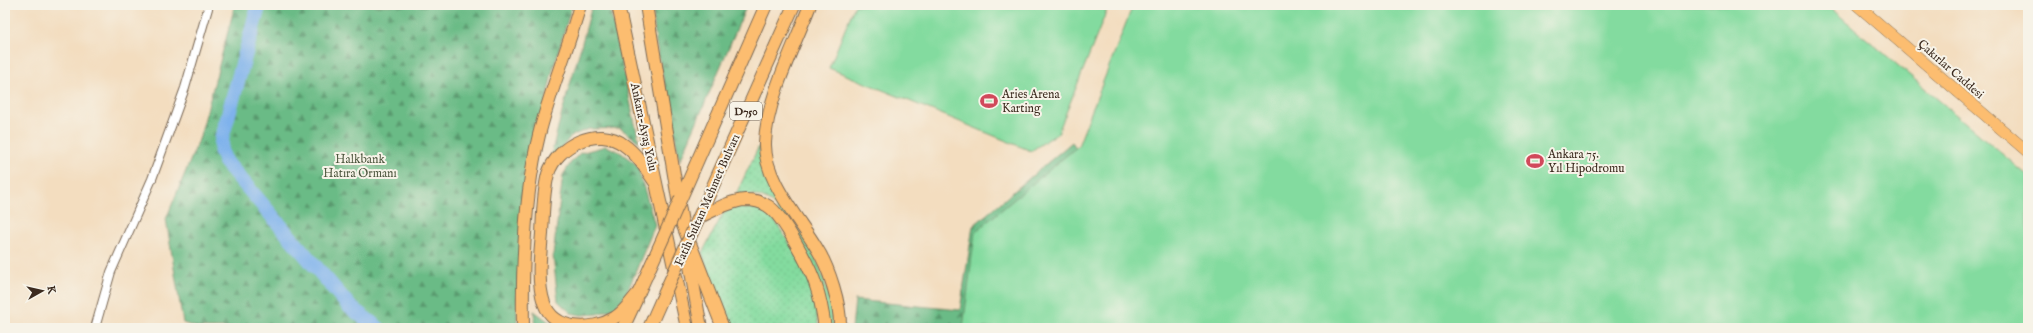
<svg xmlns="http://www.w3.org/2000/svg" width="2033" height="333" viewBox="0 0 2033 333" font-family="'IM FELL English',serif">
	<defs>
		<pattern id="grass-dots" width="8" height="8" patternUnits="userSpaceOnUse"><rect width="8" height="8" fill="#83db9f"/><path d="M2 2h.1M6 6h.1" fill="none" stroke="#72bc88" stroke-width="1.8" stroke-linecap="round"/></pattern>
		<pattern id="forest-firs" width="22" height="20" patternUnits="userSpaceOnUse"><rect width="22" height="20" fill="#6abb86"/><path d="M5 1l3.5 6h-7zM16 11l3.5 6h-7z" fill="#58986d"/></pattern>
	</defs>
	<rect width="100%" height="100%" fill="#f7f3e8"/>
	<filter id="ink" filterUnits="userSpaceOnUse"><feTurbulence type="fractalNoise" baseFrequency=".025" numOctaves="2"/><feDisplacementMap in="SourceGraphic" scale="8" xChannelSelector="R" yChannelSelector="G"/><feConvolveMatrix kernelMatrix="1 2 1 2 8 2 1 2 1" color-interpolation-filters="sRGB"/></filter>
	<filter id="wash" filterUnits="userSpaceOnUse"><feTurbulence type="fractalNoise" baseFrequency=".012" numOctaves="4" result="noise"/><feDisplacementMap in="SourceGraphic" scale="16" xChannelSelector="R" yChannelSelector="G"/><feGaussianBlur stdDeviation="0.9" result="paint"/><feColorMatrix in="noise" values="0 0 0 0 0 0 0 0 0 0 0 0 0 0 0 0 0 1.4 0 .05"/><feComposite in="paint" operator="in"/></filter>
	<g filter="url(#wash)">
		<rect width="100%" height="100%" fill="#f3ddbf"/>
		<g fill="url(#grass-dots)" stroke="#5f825e">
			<path d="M759,146c3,40 35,72 53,106 14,24 18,49 22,76h-6l-53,-123c-13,-10 -24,-11 -39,-11z"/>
			<path d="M738,206l22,2 16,14 22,35 13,29 8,42h-92l-25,-75 22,-41z"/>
		</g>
		<g fill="url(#forest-firs)" stroke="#527252">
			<path d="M235,5h337l-20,68 -28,133 -7,82v40h-318l-16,-5 -17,-104 34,-82z"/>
			<path d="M592,5h17l30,137 -19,-14 -31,1 -18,7 -22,28c12,-54 30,-106 43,-159z"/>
			<path d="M652,5h95l-67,156 -24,-118z"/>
			<path d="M1072,142l45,64 -119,122h-146l3,-28 105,10 13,-84z"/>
			<path d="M606,146l14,6 17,13 18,60 -30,72 -12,12 -15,5 -17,1 -10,-2 -13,-12 -1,-9 -4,-37 10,-80 9,-14 8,-8z"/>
			<path d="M534,311l21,15 5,2h-25z"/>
		</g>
		<g fill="#83db9f" stroke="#5f825e">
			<path d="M855,5h241l11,5 -49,123 -27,18 -202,-83z"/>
			<path d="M1133,5h694l201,171v152h-1065l12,-96 103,-86z"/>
		</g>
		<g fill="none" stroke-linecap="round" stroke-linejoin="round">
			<path stroke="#7fb2ec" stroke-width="15" d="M259,5l-37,132 -1,14 4,10 125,146 28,21"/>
		</g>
	</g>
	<g filter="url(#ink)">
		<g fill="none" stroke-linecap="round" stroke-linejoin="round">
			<g stroke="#7b6956" stroke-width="10">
				<path id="minor" d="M95,328l16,-56 41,-93 33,-91 24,-83"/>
			</g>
			<g stroke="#7b6956" stroke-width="12">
				<path id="major" d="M1857,5l171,147"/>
			</g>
			<g stroke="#7b6956" stroke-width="14">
				<g id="highway">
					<path d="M618,5l69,323"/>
					<path d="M646,5l36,218 41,105"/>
					<path d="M810,5c-15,40 -44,95 -45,138 -1,37 33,74 51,104 13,20 25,58 24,81"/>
					<path d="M681,198l85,-193"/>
					<path d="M699,217l95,-212"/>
					<path d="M699,217c14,-6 30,-16 46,-17 7,0 17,2 23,6 15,9 43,63 48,80 5,14 7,28 9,42"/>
					<path d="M687,249l14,79"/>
					<path d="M639,292c-7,8 -15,21 -25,26 -21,13 -60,14 -70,-15 -7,-21 -4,-46 -2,-69 1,-19 1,-41 6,-60 9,-29 50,-49 76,-29 13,9 22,24 31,37"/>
					<path d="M523,328c-1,-63 1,-132 16,-193 11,-44 29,-86 41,-130"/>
					<path d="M623,328l13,-28"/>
					<path d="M649,328l12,-27"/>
				</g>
			</g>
			<use href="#minor" stroke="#fff" stroke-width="8"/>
			<use href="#major" stroke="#fcbd6f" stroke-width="11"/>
			<use href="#highway" stroke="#fcbd6f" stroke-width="12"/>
			<g stroke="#7b6956" stroke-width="14" stroke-linecap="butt">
				<g id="highway-bridge">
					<path d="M639,292l42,-94"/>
					<path d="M661,301l38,-84"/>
				</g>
			</g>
			<use href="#highway-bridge" stroke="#fcbd6f" stroke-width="12"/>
		</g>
	</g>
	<defs>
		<g id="stadium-bare" transform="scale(1.38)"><path d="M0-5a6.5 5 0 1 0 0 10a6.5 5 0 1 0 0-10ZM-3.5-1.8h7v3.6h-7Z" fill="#d1495b" stroke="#f7f3e8" stroke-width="2.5" paint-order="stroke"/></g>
	</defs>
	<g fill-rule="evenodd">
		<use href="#stadium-bare" x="989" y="101"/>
		<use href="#stadium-bare" x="1535" y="161"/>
	</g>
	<g text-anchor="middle" stroke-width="4" stroke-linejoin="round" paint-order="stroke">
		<rect fill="#f7f3e8" stroke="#73665b" stroke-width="1" x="730" y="102" width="32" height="18" rx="3"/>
		<g font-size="11" font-weight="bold" fill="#3b2a1e">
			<text x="746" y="115">D750</text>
		</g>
		<g font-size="12" fill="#3b2a1e" stroke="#f7f3e8">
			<text transform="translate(1951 69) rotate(41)" y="4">Çakırlar Caddesi</text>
			<text transform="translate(644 127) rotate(78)" y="4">Ankara-Ayaş Yolu</text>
			<text transform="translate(707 200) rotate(-66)" y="4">Fatih Sultan Mehmet Bulvarı</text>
		</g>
		<g font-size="12" fill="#3b2a1e" stroke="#f7f3e8" text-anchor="start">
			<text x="1002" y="98">Aries Arena<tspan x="1002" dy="14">Karting</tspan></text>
			<text x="1548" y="158">Ankara 75.<tspan x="1548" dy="14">Yıl Hipodromu</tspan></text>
		</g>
		<g font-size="12" fill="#4d563e" stroke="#f7f3e8">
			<text x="360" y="163">Halkbank<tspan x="360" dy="14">Hatıra Ormanı</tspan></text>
		</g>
	</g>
	<rect width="2033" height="333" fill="none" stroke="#f7f3e8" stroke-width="20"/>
	<g transform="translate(42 291) rotate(82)" stroke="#f7f3e8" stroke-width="3" paint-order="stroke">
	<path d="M0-3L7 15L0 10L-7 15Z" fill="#3b2a1e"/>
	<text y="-6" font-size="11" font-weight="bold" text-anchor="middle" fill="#3b2a1e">K</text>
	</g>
</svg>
